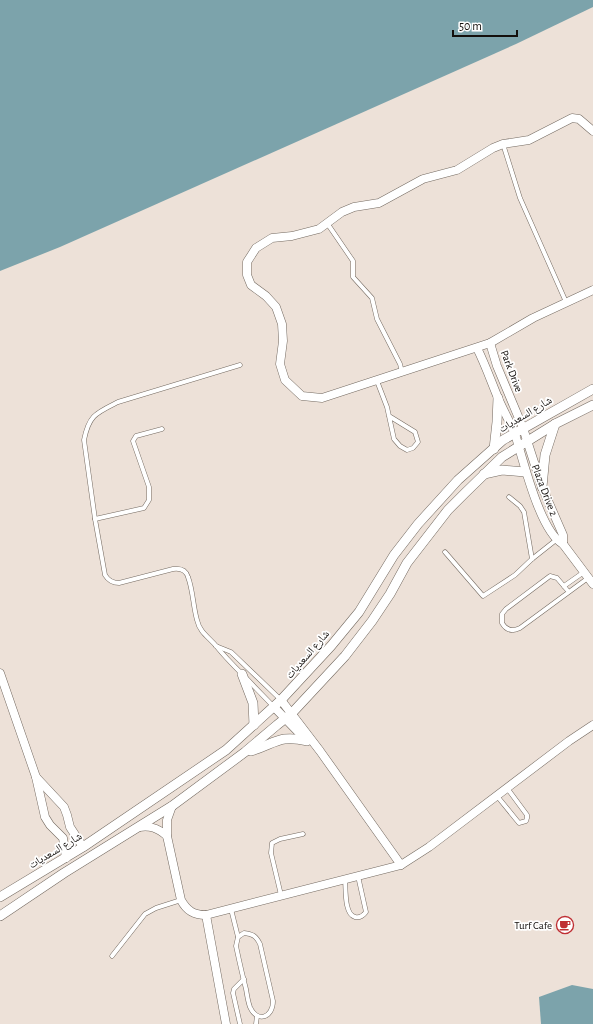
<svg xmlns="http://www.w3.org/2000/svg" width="593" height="1024" viewBox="0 0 593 1024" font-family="'Alegreya Sans','Noto Naskh Arabic',sans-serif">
	<rect width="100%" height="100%" fill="#ede1d8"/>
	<g fill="#7ca3ab">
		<path d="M0,0h593v7l-77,37 -456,203 -60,24z"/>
		<path d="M572,985l21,4v35h-52l-2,-27z"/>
	</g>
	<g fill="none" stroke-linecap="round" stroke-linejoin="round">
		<g stroke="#746a61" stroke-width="5">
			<g id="service">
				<path d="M503,144l17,54 46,104"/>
				<path d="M327,223l26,38v16l19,21 5,21 23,45 2,8"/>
				<path d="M240,365l-122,37c-22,11 -29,13 -34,38l11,79 10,56c3,5 8,8 14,8l54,-14c7,-1 13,1 15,8 5,13 5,29 9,43 3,13 12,17 20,27 8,10 16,18 25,27"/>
				<path d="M377,381l10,26 7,32 6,7 7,4 6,-2 5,-6 -3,-10 -26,-16"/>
				<path d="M509,497l11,9 4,6 8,47"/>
				<path d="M95,519l49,-11 5,-8v-13l-16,-46 3,-5 26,-7"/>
				<path d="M445,552l38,44 32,-21 17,-16 24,-19"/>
				<path d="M564,586l20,-14"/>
				<path d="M568,591l-11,-13 -7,-2 -44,33 -4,5v9c4,7 10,9 18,5l68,-50"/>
				<path d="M216,646l15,6 50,48"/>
				<path d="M247,679l27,28"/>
				<path d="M497,796l22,27 7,-2 1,-3v-3l-20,-27"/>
				<path d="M345,879c1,10 -1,35 10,38 4,1 8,-1 11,-5l-8,-36"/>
				<path d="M281,895l-10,-42 1,-10 8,-4 23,-5"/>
				<path d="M231,909l7,28"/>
				<path d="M244,933c9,1 12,3 16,11l13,57c0,17 -16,22 -23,6 -2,-5 -3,-12 -4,-18 -4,-15 -7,-29 -10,-43l2,-9z"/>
				<path d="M112,956l33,-42 11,-6 25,-8"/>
				<path d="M240,1024l-7,-31 1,-4 10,-10"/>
				<path d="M256,1024l1,-8"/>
			</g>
		</g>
		<g stroke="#746a61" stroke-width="9">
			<g id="minor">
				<path d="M593,131l-14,-12 -7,-1 -43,22 -26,4 -10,4 -36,22 -34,9 -44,24 -25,4 -12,5 -23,17 -27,7 -20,2 -16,10 -9,14v13l4,10 15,11 10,11 6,17 1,17 -3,23 5,16 17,16 20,2 168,-55 43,-25 60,-28"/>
				<path d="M490,343l7,23 26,62 19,59 21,48v9"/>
				<path d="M477,348c8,16 14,33 21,50 5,12 12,24 17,36 8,25 25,98 48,110l30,40"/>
				<path d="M0,673l36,104 9,40 5,8 13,13 3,20"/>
				<path d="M281,700l39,51 81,114"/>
				<path d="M274,707l31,32"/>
				<path d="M36,777l28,30 3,8 3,12 13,20"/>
				<path d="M172,806l-5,14v16l14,64c6,11 13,15 25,15l195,-50 28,-18 140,-106 24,-16"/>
				<path d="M139,827c11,-2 19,1 28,9"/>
				<path d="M206,915l20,109"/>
			</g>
		</g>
		<g stroke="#746a61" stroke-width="10">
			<g id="tertiary">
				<path d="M494,449l3,-27 1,-24"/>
				<path d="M484,474l18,-4 23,2"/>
				<path d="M542,487l3,-32 10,-31"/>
				<path d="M242,674l11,29 1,22"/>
				<path d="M251,751c24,-7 28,-17 56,-10"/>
				<path d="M0,897l83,-50 143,-97 55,-50 50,-54 28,-34 35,-57 24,-31 40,-44 45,-40 90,-51"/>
				<path d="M0,916l64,-43 108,-67 73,-54 32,-27 15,-12 53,-57 27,-35 18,-27 17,-31 41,-53 17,-17 37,-36 53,-33 38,-19"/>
			</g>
		</g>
		<use href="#service" stroke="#fff" stroke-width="4"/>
		<use href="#minor" stroke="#fff" stroke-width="8"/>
		<use href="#tertiary" stroke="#fff" stroke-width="9"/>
	</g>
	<defs>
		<g id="cafe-ring" transform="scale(0.9)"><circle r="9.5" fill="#fff" stroke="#bf2f34" stroke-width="1.5"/><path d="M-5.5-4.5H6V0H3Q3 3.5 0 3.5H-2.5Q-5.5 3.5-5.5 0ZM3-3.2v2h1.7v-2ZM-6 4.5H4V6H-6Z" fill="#bf2f34"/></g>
	</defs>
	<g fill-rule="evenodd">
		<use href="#cafe-ring" x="565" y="925"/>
	</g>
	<g text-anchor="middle" stroke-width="3.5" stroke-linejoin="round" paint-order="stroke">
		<g font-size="11" fill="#130f0c" stroke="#fff">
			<text transform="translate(512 371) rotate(69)" y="4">Park Drive</text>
			<text transform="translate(525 414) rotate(-31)" y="4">شارع السعديات</text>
			<text transform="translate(545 490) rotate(69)" y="4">Plaza Drive 2</text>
			<text transform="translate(307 654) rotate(-49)" y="4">شارع السعديات</text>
			<text transform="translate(55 850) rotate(-31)" y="4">شارع السعديات</text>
		</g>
		<g font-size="11" fill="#130f0c" stroke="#fff" text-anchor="end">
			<text x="552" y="929">Turf Cafe</text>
		</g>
	</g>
	<path d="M453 30v6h64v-6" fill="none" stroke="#130f0c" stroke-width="2"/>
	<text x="459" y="30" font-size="12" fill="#130f0c" stroke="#ffffff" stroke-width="3" paint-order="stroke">50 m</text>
</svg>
